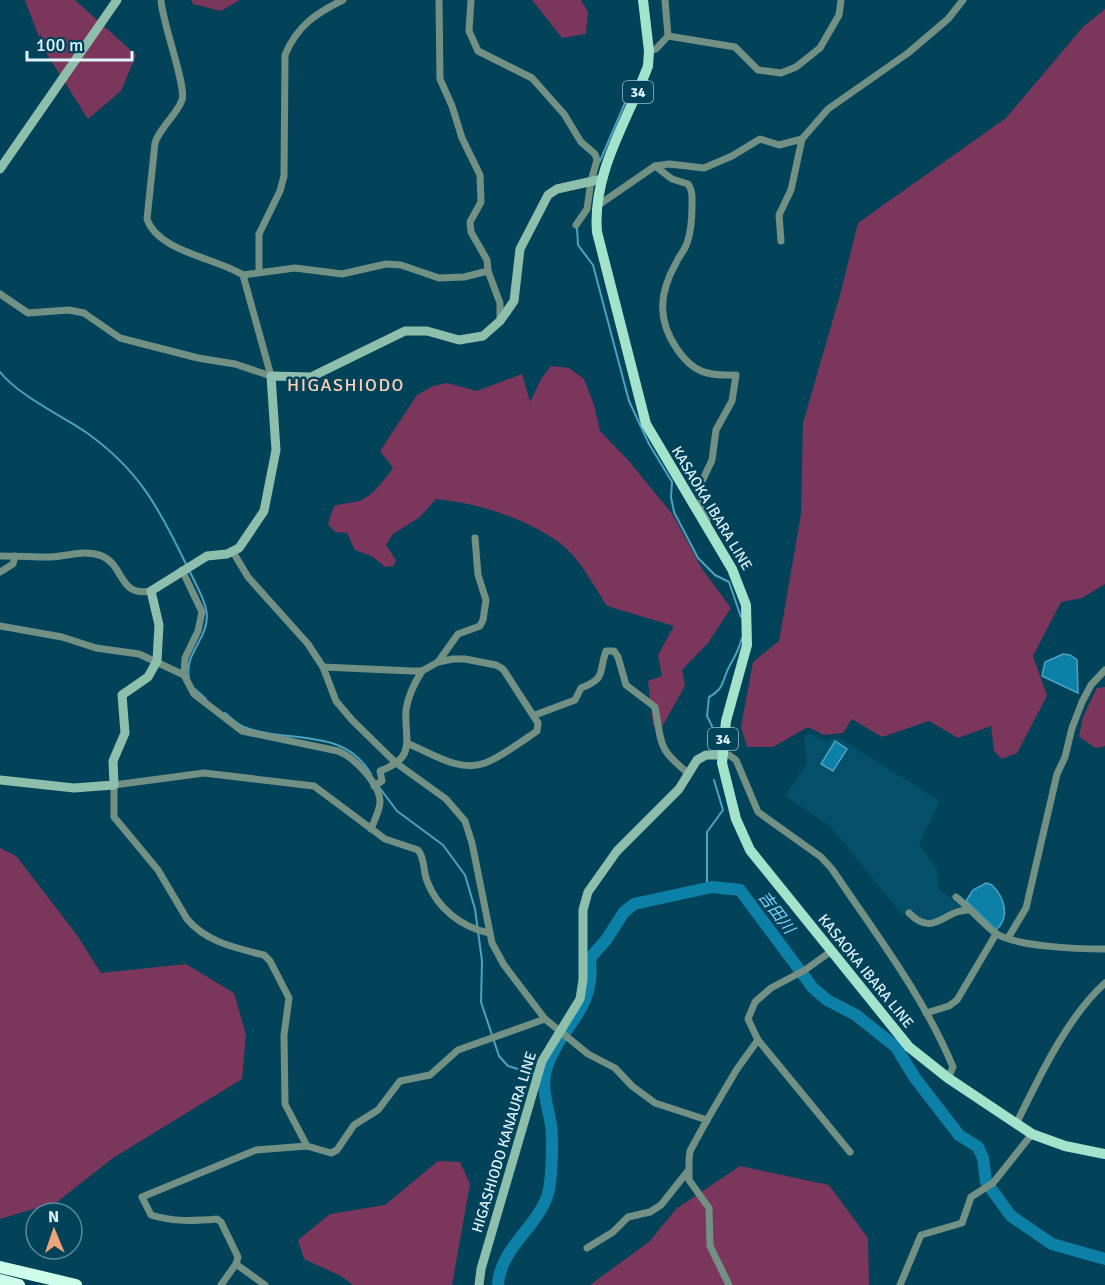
<svg xmlns="http://www.w3.org/2000/svg" width="1105" height="1285" viewBox="0 0 1105 1285" font-family="Signika,'Noto Sans JP',sans-serif">
	<rect width="100%" height="100%" fill="#02435a"/>
	<path fill="#04506a" d="M808,733l20,9 3,-4h8l101,63 -21,43 18,26 2,19 24,18 -30,14 -13,-1 -10,-10 -8,5 -71,-88 -46,-31 22,-33 -3,-23z"/>
	<g fill="#7b365b">
		<path d="M25,0h50l61,55 -15,36 -33,28 -45,-71z"/>
		<path d="M191,0h49l-19,11 -28,-7z"/>
		<path d="M532,0h49l7,12 -2,22 -24,4z"/>
		<path d="M1105,9v575l-23,14 -21,4 -28,54 14,40 -30,57 -15,6 -8,-8 -3,-25 -33,12 -29,-17 -47,16 -30,-18 -9,14 -19,2 -16,-8 -35,20h-26l-6,-20 12,-65 26,-21 22,-127 2,-91 37,-128 18,-72 148,-105 77,-91z"/>
		<path d="M551,366l18,2 15,11 10,26 6,26 28,29 45,55 29,54 29,39 -23,35 -26,27 3,16 -26,46 -6,-7 -5,-44 14,-5 -4,-21 16,-29 -67,-20c-14,-21 -28,-50 -50,-65 -34,-24 -80,-38 -121,-42l-16,18 -27,17 -7,11 10,15 -2,6 -9,1 -12,-10 -18,-7 -8,-17 -12,-1 -7,-8 6,-18c8,-3 22,-3 28,-6 13,-7 22,-20 31,-32l-13,-17 37,-56 16,-9 14,-3 30,8 45,-17 8,28 11,-23z"/>
		<path d="M1105,687v59l-9,2 -17,-11 4,-20 14,-29z"/>
		<path d="M0,848l16,8 61,79 24,38 85,-9 48,29 12,42 -4,44 -129,79 -56,44 -57,17z"/>
		<path d="M438,1161l22,1 10,22 -18,101h-99l-12,-9 -37,-17 -6,-19 32,-26 55,-9z"/>
		<path d="M740,1166l89,19 39,53 1,47h-279l60,-44 26,-32z"/>
	</g>
	<g fill="#0d80a7" stroke="#4ca2c1" stroke-width="1.5">
		<path d="M1063,654l7,1 7,5 1,33 -36,-17 3,-14z"/>
		<path d="M835,741l12,8 -14,22 -12,-7z"/>
		<path d="M986,883l6,2c12,12 19,32 4,45l-30,-29 7,-11z"/>
	</g>
	<g fill="none" stroke-linecap="round" stroke-linejoin="round">
		<g stroke="#4ca2c1" stroke-width="2">
			<path d="M600,161l31,-72"/>
			<path d="M577,228l1,17 15,20 36,136 20,43 23,38 -1,15 3,15 24,46 17,17 14,7 12,35"/>
			<path d="M0,372c18,23 62,44 87,61 52,37 72,75 99,131"/>
			<path d="M189,678c-5,-24 18,-38 18,-62 -1,-15 -11,-31 -17,-44"/>
			<path d="M195,689l11,10"/>
			<path d="M225,713c6,5 12,11 19,14 44,17 99,-1 127,47"/>
			<path d="M712,726l-5,-10 2,-19c16,-8 13,-18 21,-32 6,-10 9,-16 12,-27"/>
			<path d="M379,787l18,24 46,34 22,30 10,34 7,52 -1,41 18,54 9,10 26,8"/>
			<path d="M707,888v-56l16,-22 -9,-30"/>
		</g>
		<path stroke="#0d80a7" stroke-width="12" d="M498,1285c2,-37 39,-57 50,-91 4,-16 5,-52 3,-69 -3,-17 -10,-38 -5,-55 13,-45 50,-56 44,-112l16,-18 18,-28 10,-8 78,-17 28,3 73,98 14,12 29,15 40,32 19,31 44,57 19,12 5,11 3,24 25,34 41,28 53,15"/>
		<g stroke="#729084" stroke-width="7">
			<path d="M439,0l1,79 12,27 10,32 18,37 1,27 -11,20 1,10 16,28 1,11"/>
			<path d="M471,0l-2,31 9,20 54,27 32,36 17,28 14,12 2,6 -6,21 -4,28 -11,16"/>
			<path d="M668,36l67,11 23,23 23,3 15,-6 24,-19 19,-33 2,-15"/>
			<path d="M649,51l7,-2 12,-13 -3,-36"/>
			<path d="M655,166l17,13 16,5c5,7 4,14 4,22 0,11 -1,26 -5,37 -2,7 -8,13 -11,20 -17,30 -19,57 1,86 16,24 31,27 59,26l-4,26 -16,29 -4,30 -14,30 9,27v8"/>
			<path d="M597,206l58,-40 14,-2 35,4 28,-12 28,-17 19,6 23,-6"/>
			<path d="M781,241l-2,-26 12,-25 11,-51 26,-30 80,-56 40,-34 15,-19"/>
			<path d="M259,271v-37l21,-43 4,-15 1,-121c12,-29 31,-42 58,-55"/>
			<path d="M243,275l52,-7 47,6 44,-10 15,1 38,13 25,-1 24,-6 12,32v18"/>
			<path d="M0,294l28,19 41,-3 15,3 36,25 78,20 37,6 36,12 -28,-101c-26,-17 -85,-23 -96,-56l8,-76c5,-16 21,-27 27,-43 5,-13 -20,-78 -21,-100"/>
			<path d="M233,552l15,25 60,67 15,23 13,34 16,19 44,43 50,36 19,22 7,22 20,100 12,22 41,54 43,35 27,14 17,18 23,17 52,17"/>
			<path d="M0,556c17,0 34,1 51,1 18,-1 33,-8 51,-1 23,10 16,41 49,35"/>
			<path d="M182,570l20,42 -4,19 -13,27 -1,17 10,19 48,37 96,20c16,6 42,33 42,51 0,8 -6,19 -9,27"/>
			<path d="M0,572l13,-8 2,-8"/>
			<path d="M0,626l62,11 34,11 43,6 45,21"/>
			<path d="M438,662l20,-28 22,-8 3,-6 3,-20 -8,-25 -3,-37"/>
			<path d="M323,667l89,4h10l16,-9 15,-3h12l31,6 7,4 35,54 -1,8 -7,5c-14,9 -29,21 -45,27 -25,10 -54,-10 -76,-19"/>
			<path d="M535,715l40,-15 6,-12c26,-10 17,-15 25,-37h8l4,6 8,28 29,22c7,37 2,41 33,66"/>
			<path d="M722,755h7l7,5 22,52 63,45 11,12c43,64 91,126 121,198l-5,11"/>
			<path d="M374,786l8,-5 -2,-10c38,-14 24,-31 26,-61 2,-14 9,-28 16,-39"/>
			<path d="M956,897c14,11 25,25 38,35 19,15 86,17 111,17"/>
			<path d="M909,913c26,26 35,-5 62,-3"/>
			<path d="M1008,938l18,-30 31,-134 8,-17 7,-29 10,-26 9,-17 14,-15"/>
			<path d="M830,952l-25,18 -34,18 -16,14 -7,17 10,21 92,112"/>
			<path d="M926,1013l23,-7 8,-6 39,-66"/>
			<path d="M1016,1124c23,-46 51,-107 89,-141"/>
			<path d="M307,1146l-22,-42 -1,-69 5,-37 -19,-37 -6,-6c-28,-7 -58,-13 -77,-36l-29,-49 -44,-53v-32l90,-12 110,13 71,53 33,11c7,8 5,21 9,31 10,27 34,46 62,52"/>
			<path d="M587,1248l26,-16 15,-15 22,-5 11,-7 27,-34"/>
			<path d="M236,1264l29,21"/>
			<path d="M221,1285l15,-21 2,-7 -17,-35 -4,-3c-23,2 -44,3 -66,-4l-9,-18 114,-47 51,-4 24,7 6,-3 17,-25 24,-15 22,-29 30,-6 28,-25 87,-31"/>
			<path d="M729,1285l-19,-39 -1,-38 -20,-28v-20l1,-9 17,-31 30,-51 21,-29"/>
			<path d="M900,1285l21,-50 41,-12 9,-26 22,-14 39,-49"/>
		</g>
		<g stroke="#8ebfac" stroke-width="9">
			<path d="M0,169l117,-169"/>
			<path d="M0,780l74,8 40,-3 -1,-24 12,-28 -3,-38 26,-18 9,-16 2,-36 -8,-34 56,-35 20,-2 12,-6 25,-37 12,-61 -5,-74 40,1 94,-46h22l32,9 24,-4 17,-15 14,-20 6,-52 28,-54 9,-6 45,-10"/>
			<path d="M479,1285l2,-16 61,-208 38,-62 3,-19v-70l5,-18 29,-41 62,-62 18,-29 9,-5h16"/>
		</g>
		<path stroke="#a3e3cb" stroke-width="10" d="M643,0l6,51 -1,15c-20,54 -56,106 -51,166l49,192 86,145 14,36 1,40 -21,76 -4,42 14,56 14,31 159,197 39,31 84,56 33,12 40,8"/>
		<g stroke="#cffdeb" stroke-width="12">
			<path d="M0,1267l76,18"/>
			<path d="M0,1280l19,5"/>
		</g>
	</g>
	<g text-anchor="middle" stroke-width="5" stroke-linejoin="round" paint-order="stroke">
		<g fill="#02435a" stroke="#9cbecc" stroke-width="1.5">
			<rect x="623" y="81" width="30" height="22" rx="4.5"/>
			<rect x="708" y="728" width="30" height="22" rx="4.5"/>
		</g>
		<g font-size="14" font-weight="bold" fill="#def3fd">
			<text x="638" y="97">34</text>
			<text x="723" y="744">34</text>
		</g>
		<g font-size="15" fill="#def3fd" stroke="#02435a">
			<text transform="translate(712 508) rotate(59)" y="5">KASAOKA IBARA LINE</text>
			<text transform="translate(866 971) rotate(51)" y="5">KASAOKA IBARA LINE</text>
			<text transform="translate(504 1142) rotate(-73)" y="5">HIGASHIODO KANAURA LINE</text>
		</g>
		<g font-size="16" font-style="italic" fill="#7ed3fa" stroke="#02435a">
			<text transform="translate(777 912) rotate(53)" y="6">吉田川</text>
		</g>
		<g font-size="18" letter-spacing="1.5" fill="#fccfb8" stroke="#02435a">
			<text x="346" y="391">HIGASHIODO</text>
		</g>
	</g>
	<g transform="translate(54 1231) rotate(358)"><circle r="28" fill="#02435a" stroke="#5a899b" stroke-width="1.5"/>
	<path d="M0-4.5L10 22L0 15L-10 22Z" fill="#f0a279"/>
	<text y="-9" font-size="16" font-weight="bold" text-anchor="middle" fill="#def3fd">N</text>
	</g>
	<path d="M27 51v9h105v-9" fill="none" stroke="#def3fd" stroke-width="3"/>
	<text x="36" y="51" font-size="18" fill="#def3fd" stroke="#02435a" stroke-width="4.5" paint-order="stroke">100 m</text>
</svg>
